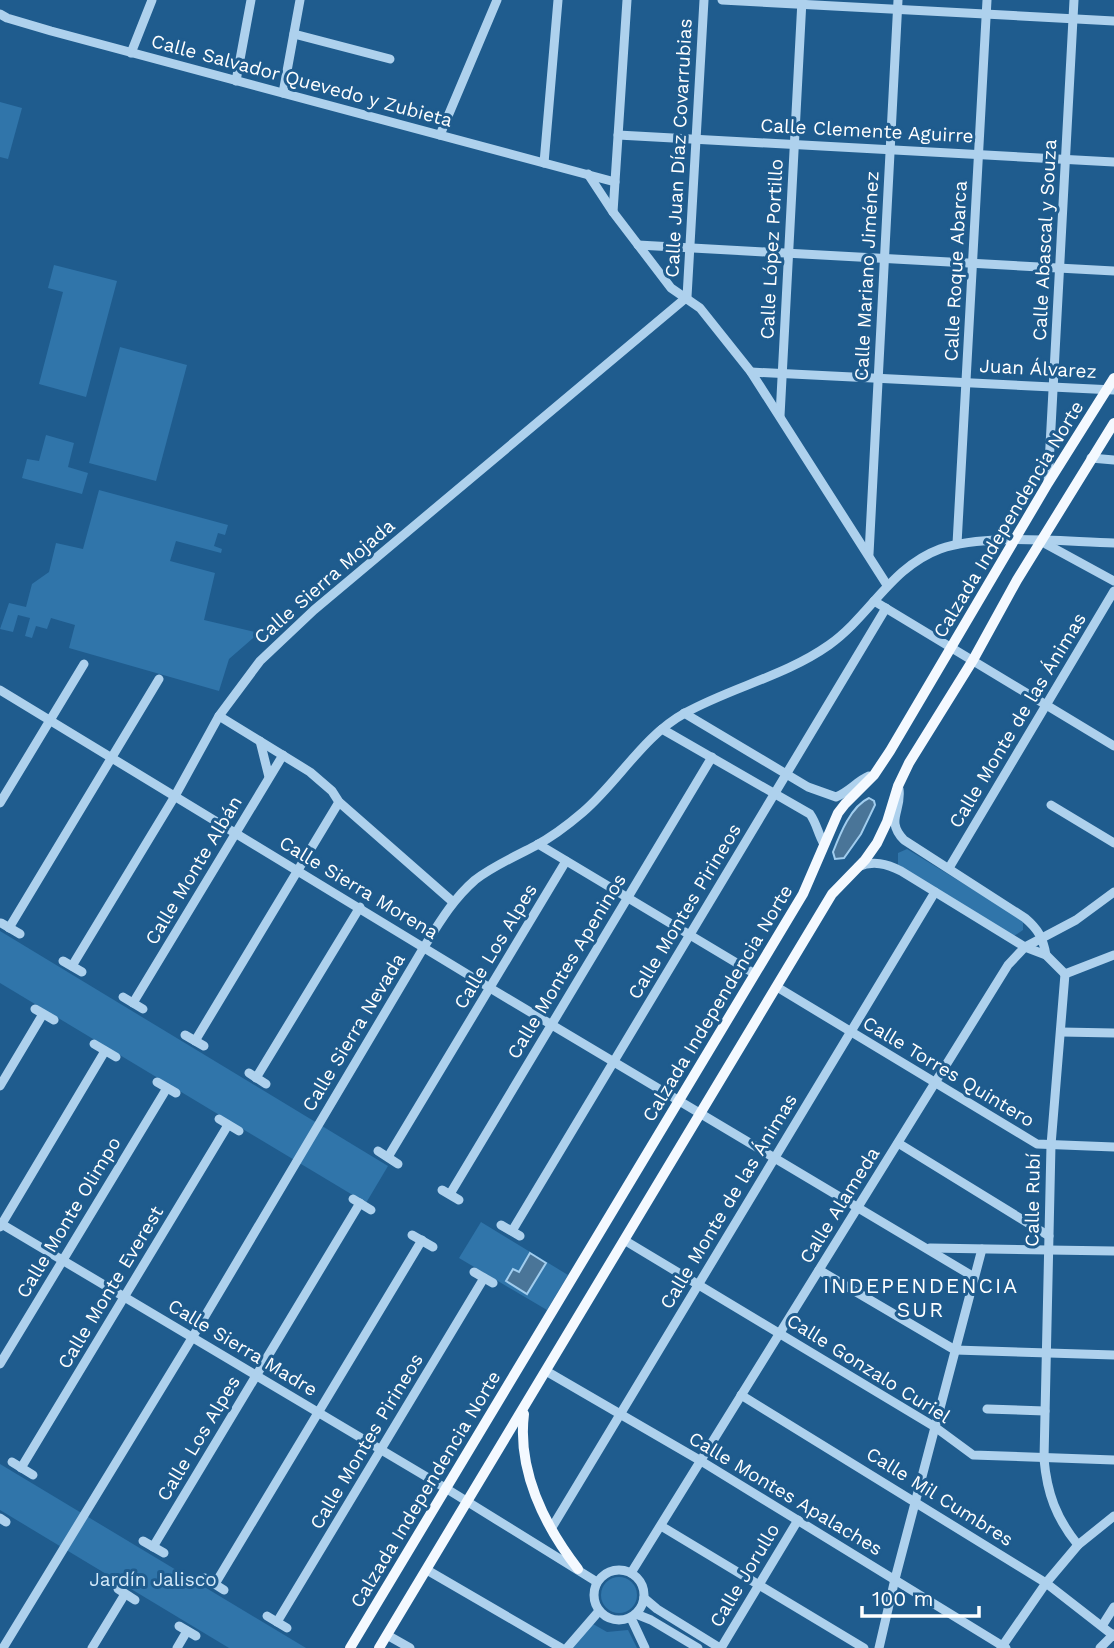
<svg xmlns="http://www.w3.org/2000/svg" width="1114" height="1648" viewBox="0 0 1114 1648" font-family="'Work Sans',sans-serif">
	<rect width="100%" height="100%" fill="#1f5c8e"/>
	<g fill="#3075aa">
		<path d="M0,102l22,6 -14,51 -8,-2z"/>
		<path d="M54,265l63,16 -31,116 -47,-13 24,-92 -15,-4z"/>
		<path d="M120,347l67,18 -31,116 -67,-18z"/>
		<path d="M46,435l28,8 -6,24 20,6 -6,21 -60,-16 5,-19 12,2z"/>
		<path d="M99,490l129,35 -3,10 -7,-2 -4,13 8,3 -1,4 -45,-12 -6,20 45,12 -11,47 55,13 -30,26 -10,32 -150,-43 6,-23 -24,-7 -4,11 -11,-3 -4,12 -7,-2 5,-18 -12,-3 -5,17 -13,-3 9,-26 17,4 6,-23 17,-12 7,-29 27,6z"/>
		<path d="M907,849l116,71v10l-9,6 -116,-71v-12z"/>
		<path d="M0,931l388,235 -22,37 -366,-220z"/>
		<path d="M481,1222l87,53 -21,35 -88,-52z"/>
		<path d="M0,1464l306,184h-77l-229,-138z"/>
		<circle cx="619" cy="1595" r="18"/>
		<path d="M593,1624l14,8 21,-2 9,18h-65z"/>
	</g>
	<g fill="#4a7598" stroke="#a1cdee" stroke-width="2">
		<path d="M869,798l5,3 1,4 -14,29 -17,24 -9,1 -2,-7c7,-18 18,-46 36,-54z"/>
		<path d="M530,1253l16,10 -19,31 -21,-13 7,-12 6,3z"/>
	</g>
	<g fill="none" stroke-linecap="round" stroke-linejoin="round">
		<g stroke="#aed1ed" stroke-width="9">
			<path d="M722,0l392,21"/>
			<path d="M0,14l7,4 44,13 564,151"/>
			<path d="M294,34l96,25"/>
			<path d="M131,53l21,-53"/>
			<path d="M236,81l15,-81"/>
			<path d="M283,93l17,-93"/>
			<path d="M440,135l57,-135"/>
			<path d="M618,135l496,27"/>
			<path d="M544,163l14,-163"/>
			<path d="M588,174l25,38 58,76 29,20 51,64 136,213"/>
			<path d="M613,212l14,-212"/>
			<path d="M638,245l476,26"/>
			<path d="M751,372l363,18"/>
			<path d="M780,416l22,-416"/>
			<path d="M1091,458l23,2"/>
			<path d="M1048,483l26,-483"/>
			<path d="M957,544l30,-544"/>
			<path d="M1046,544l68,37"/>
			<path d="M869,554l29,-554"/>
			<path d="M874,601l240,145"/>
			<path d="M0,690l490,298 484,289"/>
			<path d="M684,713l124,74 28,10c13,-5 21,-16 33,-21"/>
			<path d="M219,716l91,56 22,19 7,11 114,100"/>
			<path d="M662,729l148,85c7,10 8,20 14,30"/>
			<path d="M260,741l9,36"/>
			<path d="M899,789c3,23 -14,31 5,51l121,78c13,11 18,20 21,37"/>
			<path d="M0,803l84,-139"/>
			<path d="M1051,805l63,38"/>
			<path d="M538,844l217,130"/>
			<path d="M858,867c15,-7 29,-3 43,4l124,76 21,8 19,19"/>
			<path d="M949,868l165,-277"/>
			<path d="M1,923l19,11"/>
			<path d="M9,928l150,-249"/>
			<path d="M63,961l19,11"/>
			<path d="M72,966l103,-170 44,-80 41,-55 54,-51 373,-313 17,-297"/>
			<path d="M1065,974l-14,171 -7,314c3,34 12,59 34,86"/>
			<path d="M1065,974l49,-19"/>
			<path d="M777,987l260,157 77,3"/>
			<path d="M123,997l20,12"/>
			<path d="M133,1003l150,-248"/>
			<path d="M35,1009l19,11"/>
			<path d="M1061,1032l53,1"/>
			<path d="M185,1035l19,11"/>
			<path d="M195,1041l144,-239"/>
			<path d="M94,1044l22,13"/>
			<path d="M249,1073l17,11"/>
			<path d="M256,1078l104,-171"/>
			<path d="M157,1082l19,11"/>
			<path d="M0,1086l43,-72"/>
			<path d="M219,1119l20,12"/>
			<path d="M898,1143l151,93"/>
			<path d="M378,1151l20,13"/>
			<path d="M388,1157l178,-296"/>
			<path d="M442,1190l17,10"/>
			<path d="M450,1194l262,-437"/>
			<path d="M353,1199l18,11"/>
			<path d="M0,1223l447,266 150,93"/>
			<path d="M501,1225l19,11"/>
			<path d="M0,1227l105,-176"/>
			<path d="M512,1231l374,-623"/>
			<path d="M412,1235l21,12"/>
			<path d="M624,1240l311,187 38,28 141,5"/>
			<path d="M930,1248l184,3"/>
			<path d="M819,1270l136,80 159,5"/>
			<path d="M474,1272l19,11"/>
			<path d="M0,1364l167,-276"/>
			<path d="M546,1371l155,90 305,187"/>
			<path d="M741,1395l305,188 68,53"/>
			<path d="M987,1409l58,2"/>
			<path d="M12,1462l21,13"/>
			<path d="M21,1468l207,-343"/>
			<path d="M0,1518l6,4"/>
			<path d="M661,1526l203,122"/>
			<path d="M551,1529l384,-637"/>
			<path d="M143,1541l21,12"/>
			<path d="M153,1547l207,-344"/>
			<circle cx="619" cy="1595" r="25"/>
			<path d="M427,1570l134,78"/>
			<path d="M631,1573l377,-608 17,-18 51,-27 38,-28"/>
			<path d="M205,1578l19,12"/>
			<path d="M215,1584l207,-344"/>
			<path d="M118,1589l17,11"/>
			<path d="M644,1598l13,11 63,39"/>
			<path d="M636,1614l15,6 47,28"/>
			<path d="M267,1616l20,12"/>
			<path d="M631,1618l14,30"/>
			<path d="M277,1622l207,-344"/>
			<path d="M179,1626l17,10"/>
			<path d="M1102,1626l12,-19"/>
			<path d="M387,1635l23,13"/>
			<path d="M3,1648l189,-310 232,-391c15,-24 29,-48 51,-67 18,-14 41,-24 60,-34 17,-9 34,-22 48,-34 36,-31 60,-76 102,-99 47,-26 100,-37 144,-68 41,-29 62,-78 111,-96 44,-16 126,-7 174,-6"/>
			<path d="M92,1648l33,-54"/>
			<path d="M177,1648l10,-17"/>
			<path d="M567,1648l32,-37"/>
			<path d="M721,1648l77,-128"/>
			<path d="M879,1648l16,-69 87,-330"/>
			<path d="M1001,1648l45,-65 32,-38 36,-29"/>
			<path d="M1100,1648l14,-14"/>
		</g>
		<g stroke="#f4f9ff" stroke-width="10">
			<path d="M524,1414c-7,56 20,111 54,155"/>
			<path d="M350,1648l453,-754 35,-81 7,-9 29,-29 16,-24 158,-268 66,-105"/>
			<path d="M379,1648l453,-754 33,-34 12,-17 10,-21 11,-36 11,-23 64,-103 44,-80 97,-157"/>
		</g>
	</g>
	<g text-anchor="middle" stroke-width="6" stroke-linejoin="round" paint-order="stroke">
		<g font-size="19" fill="#fff" stroke="#1f5c8e">
			<text transform="translate(302 80) rotate(15)" y="7">Calle Salvador Quevedo y Zubieta</text>
			<text transform="translate(867 130) rotate(3)" y="7">Calle Clemente Aguirre</text>
			<text transform="translate(678 148) rotate(-87)" y="7">Calle Juan Díaz Covarrubias</text>
			<text transform="translate(1044 240) rotate(-87)" y="7">Calle Abascal y Souza</text>
			<text transform="translate(771 249) rotate(-87)" y="7">Calle López Portillo</text>
			<text transform="translate(955 271) rotate(-87)" y="7">Calle Roque Abarca</text>
			<text transform="translate(866 276) rotate(-87)" y="7">Calle Mariano Jiménez</text>
			<text transform="translate(1038 368) rotate(3)" y="7">Juan Álvarez</text>
			<text transform="translate(1008 519) rotate(-59)" y="7">Calzada Independencia Norte</text>
			<text transform="translate(324 581) rotate(-41)" y="7">Calle Sierra Mojada</text>
			<text transform="translate(1017 720) rotate(-59)" y="7">Calle Monte de las Ánimas</text>
			<text transform="translate(193 870) rotate(-59)" y="7">Calle Monte Albán</text>
			<text transform="translate(359 887) rotate(31)" y="7">Calle Sierra Morena</text>
			<text transform="translate(684 911) rotate(-59)" y="7">Calle Montes Pirineos</text>
			<text transform="translate(495 946) rotate(-59)" y="7">Calle Los Alpes</text>
			<text transform="translate(566 966) rotate(-59)" y="7">Calle Montes Apeninos</text>
			<text transform="translate(717 1003) rotate(-59)" y="7">Calzada Independencia Norte</text>
			<text transform="translate(353 1032) rotate(-59)" y="7">Calle Sierra Nevada</text>
			<text transform="translate(949 1071) rotate(31)" y="7">Calle Torres Quintero</text>
			<text transform="translate(1032 1200) rotate(-89)" y="7">Calle Rubí</text>
			<text transform="translate(728 1201) rotate(-59)" y="7">Calle Monte de las Ánimas</text>
			<text transform="translate(839 1205) rotate(-58)" y="7">Calle Alameda</text>
			<text transform="translate(68 1217) rotate(-59)" y="7">Calle Monte Olimpo</text>
			<text transform="translate(110 1287) rotate(-59)" y="7">Calle Monte Everest</text>
			<text transform="translate(243 1347) rotate(31)" y="7">Calle Sierra Madre</text>
			<text transform="translate(869 1368) rotate(32)" y="7">Calle Gonzalo Curiel</text>
			<text transform="translate(198 1438) rotate(-59)" y="7">Calle Los Alpes</text>
			<text transform="translate(366 1441) rotate(-59)" y="7">Calle Montes Pirineos</text>
			<text transform="translate(425 1489) rotate(-59)" y="7">Calzada Independencia Norte</text>
			<text transform="translate(786 1493) rotate(31)" y="7">Calle Montes Apalaches</text>
			<text transform="translate(940 1496) rotate(32)" y="7">Calle Mil Cumbres</text>
			<text transform="translate(744 1575) rotate(-59)" y="7">Calle Jorullo</text>
		</g>
		<g font-size="19" fill="#d3e9f9" stroke="#1f5c8e">
			<text x="153" y="1586">Jardín Jalisco</text>
		</g>
		<g font-size="21" letter-spacing="2" fill="#fff" stroke="#1f5c8e">
			<text x="921" y="1293">INDEPENDENCIA<tspan x="921" dy="24">SUR</tspan></text>
		</g>
	</g>
	<path d="M862 1606v10h117v-10" fill="none" stroke="#ffffff" stroke-width="3.5"/>
	<text x="872" y="1606" font-size="21" fill="#ffffff" stroke="#1f5c8e" stroke-width="5" paint-order="stroke">100 m</text>
</svg>
